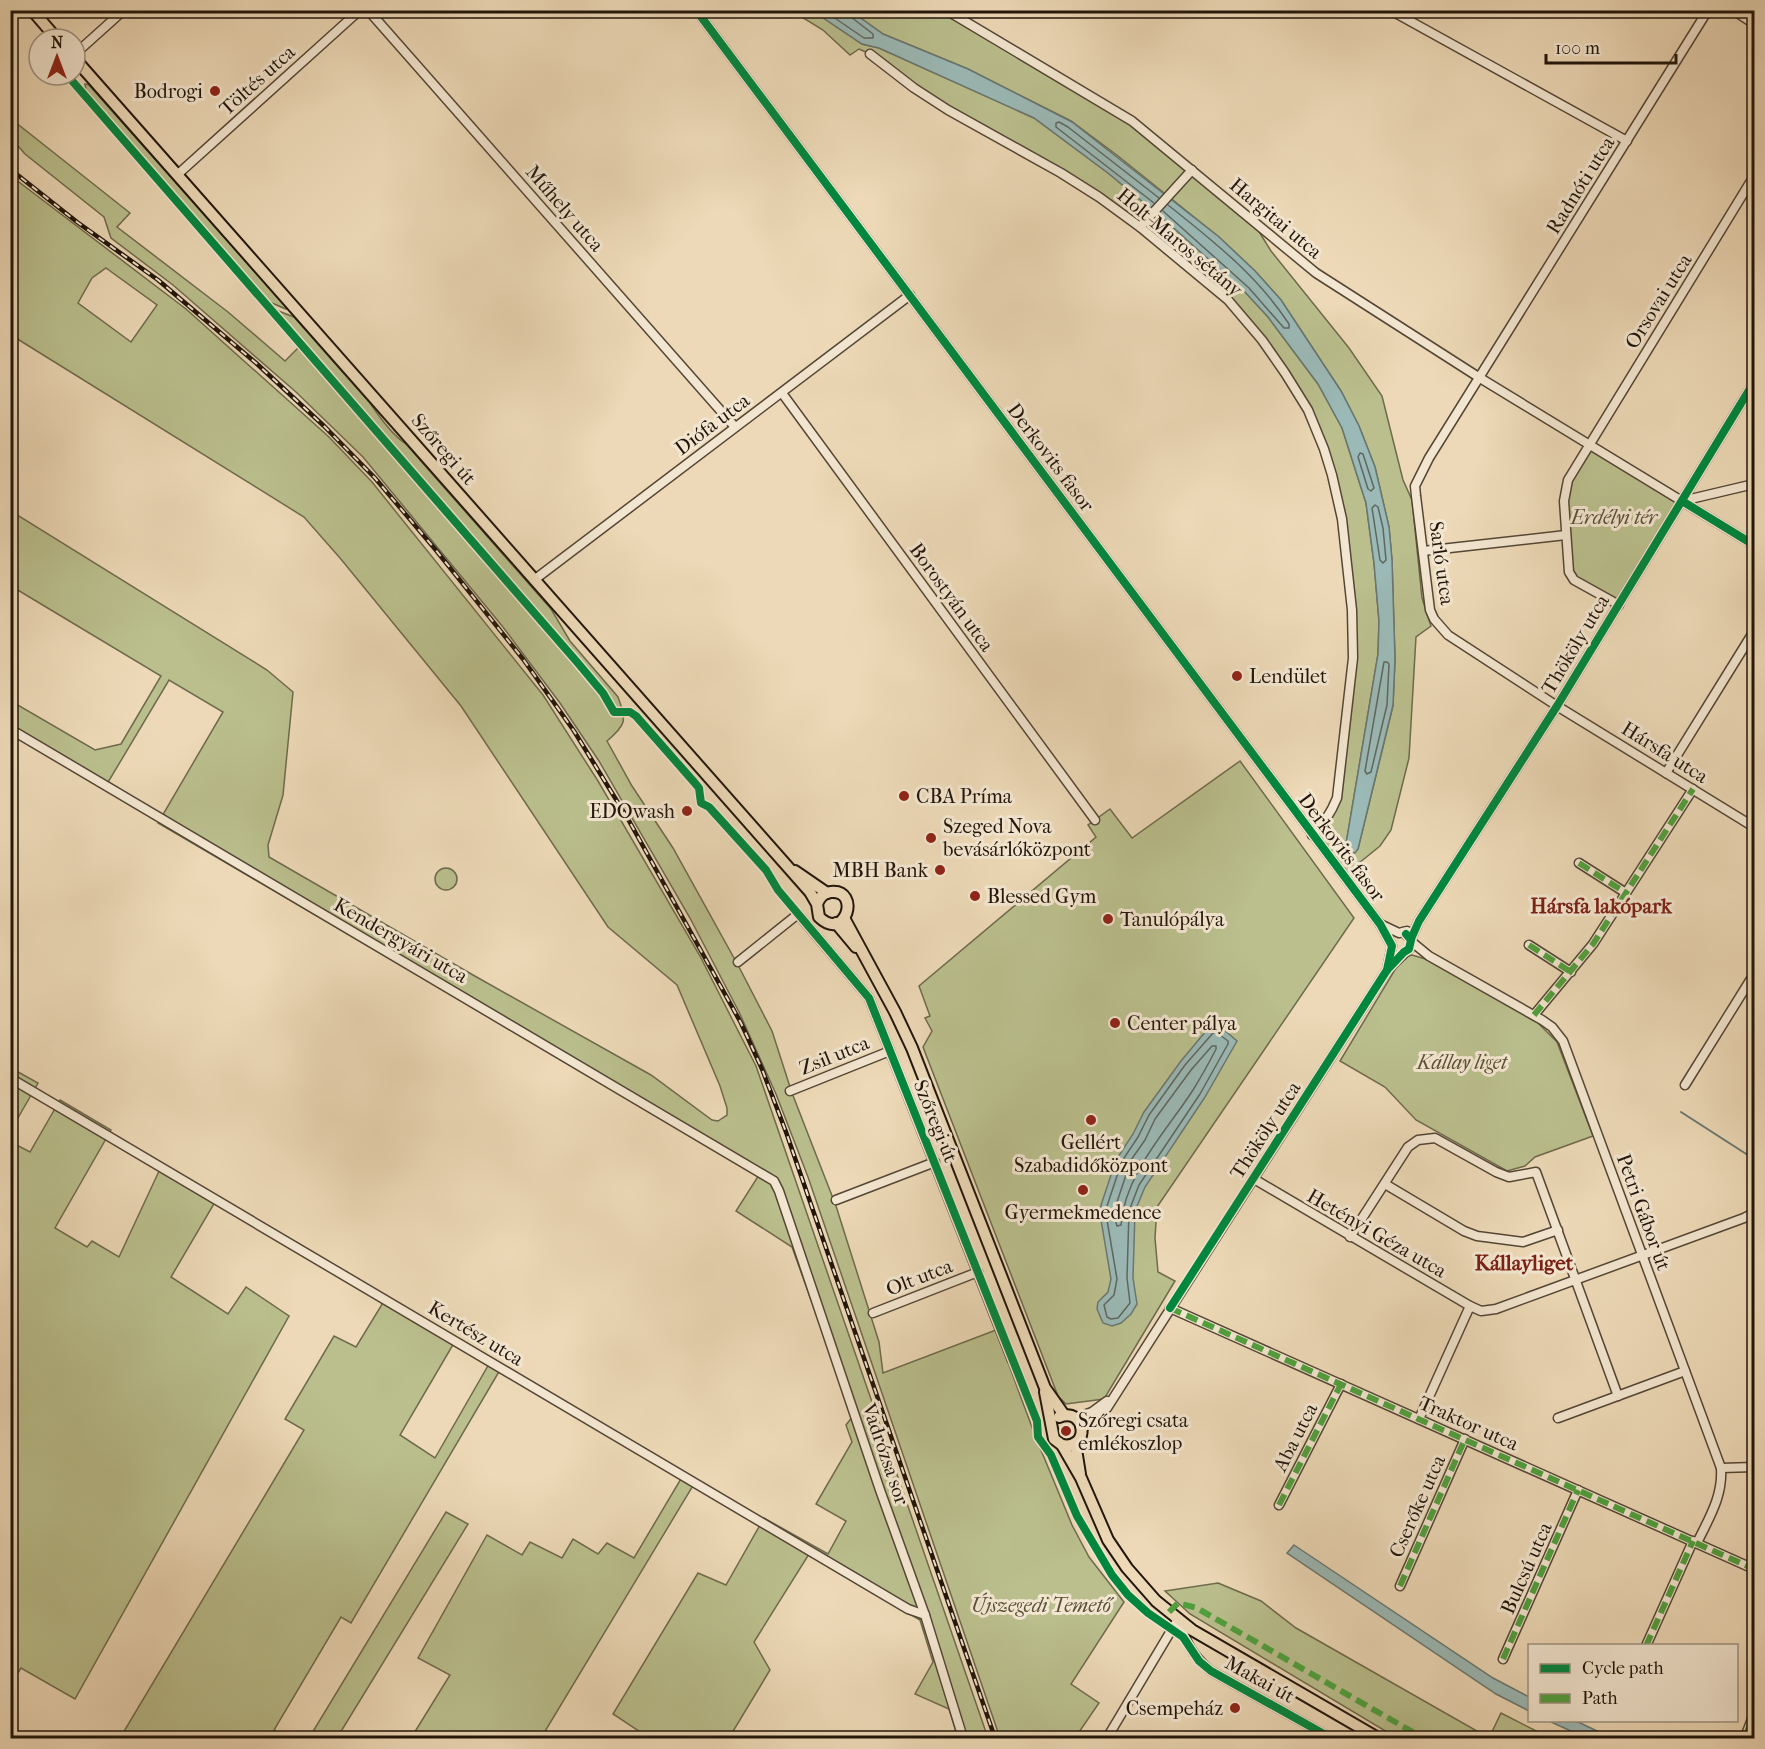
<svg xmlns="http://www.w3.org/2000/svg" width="1765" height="1749" viewBox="0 0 1765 1749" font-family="'IM FELL French Canon',serif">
	<rect width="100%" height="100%" fill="#edd9b7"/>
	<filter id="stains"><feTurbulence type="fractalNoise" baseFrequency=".00333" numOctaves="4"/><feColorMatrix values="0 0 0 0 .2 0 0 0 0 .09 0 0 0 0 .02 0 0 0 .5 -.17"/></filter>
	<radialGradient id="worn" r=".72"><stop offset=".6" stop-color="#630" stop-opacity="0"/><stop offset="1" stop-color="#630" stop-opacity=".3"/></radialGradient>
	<g fill="#babf8d" stroke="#6e6a4c" stroke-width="1.5" fill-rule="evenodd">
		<path d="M792,11h21l49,33 17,4 155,70 74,55 59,49 78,70 23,25 50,67 24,44 24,75 8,60 5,58 -1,33 -32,190 12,5 35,-143 2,-47 -3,-99 -3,-33 -14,-60 -16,-41 -18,-35 -60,-91 -26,-29 -36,-34 -101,-81 -47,-35 -103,-52 -85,-35 -32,-23h88l142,82 55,35 122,102 13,21 78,97 33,48 21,84 9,20 10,98 9,28 -15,11 -7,121 -18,72 -11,16 -37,30 -31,-41 20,-24 21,-153 -11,-139 -34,-109 -63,-91 -146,-122 -151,-87 -82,-58 -7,-3 -9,6 -27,-25z"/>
		<path d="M85,84l4,1 198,223 -1,1 -19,-8 -8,-9 -173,-201z"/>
		<path d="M10,118l120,95 -13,14 111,85 57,49 18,-18 -30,-34 21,8 76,86c10,15 22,32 36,41l145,165 19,32 48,56c9,24 8,28 -11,44l25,45 41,62 66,119 33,64 20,62 44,113 43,136 4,31 113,-43 40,108 36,87 17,32 35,45 -53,82 28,19 -24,35h-75l-192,-561 -32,-83 -37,-82 -49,-94 -91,-157 -39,-58 -57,-76 -140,-170 -67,-65 -123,-107 -62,-47 -7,-21 -79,-63 -14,-16z"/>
		<path d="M11,176l175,133 143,128 43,45 171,213 55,86 102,175 56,110 232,672h-30l-9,-29 -34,-15 18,-32 -13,-42 -111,-66 -55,88 16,28 -41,68h-82l1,-1 -35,-23 85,-141 28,12 38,-67 64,36 18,-33 -30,-17 36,-62 -6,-17 7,-9 -61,-169 -56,-36 23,-36 -601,-352 65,-111 -54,-32 -65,109 -93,-55v-33l84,49 26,-6 40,-68 -150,-90v-75l256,159 26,22 -10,103 -15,50 1,12 204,118 178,100 61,45 6,1 9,-6v-7l-7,-22 -43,-101 -69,-58 -147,-221 -121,-148 -36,-41 -293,-182zM106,268l51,37 -26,37 -53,-39 14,-25z"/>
		<path d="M1590,444l92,57 -63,104 -45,-25 -10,-79 4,-21z"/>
		<path d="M1240,761l114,157 -197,289 -2,31 3,34 17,9 -71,118 -38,5 -8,-8 -135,-349 9,-16 -7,-13 5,-2 -11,-30 177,-149 -8,-12 22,-16 22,29z"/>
		<circle cx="446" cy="879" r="11"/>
		<path d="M1412,955l17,5 106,60 22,22 36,94 -58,21 -10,9 -18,5 -91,-51 -31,-33 -45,-26 62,-103z"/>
		<path d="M11,1068l27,15 -27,47z"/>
		<path d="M60,1100l51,30 -56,98 32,19 5,-6 27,16 41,-88 55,33 -44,75 57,37 18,-27 43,29 -214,383 -54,-31 -10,16v-542l19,10z"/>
		<path d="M384,1301l70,42 -54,92 35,23 54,-94 11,6 -149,253 -10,-6 -67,113 13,8h-167l184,-308 -19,-11 49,-83 22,11z"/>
		<path d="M682,1477l12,7 -153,254h-130l39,-63 -32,-17 69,-123 35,20 8,-13 32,16 11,-19 25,15 9,-11 27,15z"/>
		<path d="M446,1512l22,12 -131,214h-28z"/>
		<path d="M1218,1583l43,18 35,27 193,110 12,-25 49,25h-153l-207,-124 -25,-23z"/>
	</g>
	<g fill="#9bb9b6" stroke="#6a7771" stroke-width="1.5">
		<path d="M813,11h38l32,23 85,35 104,53 147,115 36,34 26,29 60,91 18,35 16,41 14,60 3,33 3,99 -2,46 -35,144 -3,4 -6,-1 -3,-8 32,-190 1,-33 -5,-58 -8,-60 -24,-75 -24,-44 -50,-67 -23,-25 -78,-70 -59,-49 -74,-55 -155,-70 -17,-4z"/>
		<path d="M1217,1024l20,17 -32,56 -60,90 -10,24 -2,67 4,26 -6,10 -10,9 -9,3 -9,-3 -6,-14 1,-7 10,-10 3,-13 -10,-59v-15l15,-45 17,-26 11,-22 37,-51 30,-36z"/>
		<path d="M1294,1545l199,133 36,19v14l-33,-17 -209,-141z"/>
		<path d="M1549,1721h27l36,17h-26z"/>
	</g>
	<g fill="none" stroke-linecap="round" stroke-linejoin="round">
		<g stroke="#5e6760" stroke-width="1.5">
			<path d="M823,10l41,28h9v-4l-22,-17 -2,-7"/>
			<path d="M1154,203l-98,-76v-4l3,-1 9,5 91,71"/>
			<path d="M1163,211l86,77 35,40h5v-4c-32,-49 -76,-83 -121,-119"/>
			<path d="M1360,453l3,1 11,34 -3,3 -3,-2 -10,-32z"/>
			<path d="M1375,505l3,2 5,21 3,32 -3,3 -3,-3 -8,-52z"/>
			<path d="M1384,662h3l2,2 -2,41 -16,67 -4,2 -2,-3z"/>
			<path d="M1216,1032l12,9v3l-28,50 -61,91 -10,26 -2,67 3,25 -12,15 -7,1 -4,-2 -3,-12 10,-10 3,-16 -10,-59v-14l15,-45 16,-24 11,-22 36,-50 28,-32z"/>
			<path d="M1212,1046h4v3c-7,14 -15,28 -23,41 -27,42 -68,83 -72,135l-4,1 -2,-7v-11l16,-48 14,-20 10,-21 36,-49z"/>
		</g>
		<path stroke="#6a7771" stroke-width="2" d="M1681,1112l73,47"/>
		<g stroke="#544635" stroke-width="11">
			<g id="minor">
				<path d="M368,10l367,417"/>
				<path d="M696,10l684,914 12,22 -5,24"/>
				<path d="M946,10l186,111 184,152 164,105 274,167"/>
				<path d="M1390,10l237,131"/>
				<path d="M1708,10l-279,448 -14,28 1,10 14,114 4,9 14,16 109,71 197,121"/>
				<path d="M1733,10l21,14"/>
				<path d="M75,54l49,-44"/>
				<path d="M870,54l44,34 34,22 113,63 38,24 41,30 88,73 34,40 23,33 23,37 16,39 8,26 10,44 10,91 1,48 -16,140c-6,15 -13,26 -25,37"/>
				<path d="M177,175l183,-165"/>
				<path d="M1140,227l52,-57"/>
				<path d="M782,393l313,427"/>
				<path d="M1682,501l72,-17"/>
				<path d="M1423,551l143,-16"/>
				<path d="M534,580l376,-285"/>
				<path d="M1619,605l-45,-25 -5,-8 -5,-71 4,-21 186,-304"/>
				<path d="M10,729l764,452 5,10 101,299 45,125 38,123"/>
				<path d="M1666,773l88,-142"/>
				<path d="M1579,863l47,30"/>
				<path d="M1380,924l19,9 8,-2"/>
				<path d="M1411,939l8,-18 138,-215 197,-324"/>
				<path d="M1412,942l17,14 113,64 10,7 11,14 158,427c2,28 -12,50 -24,75"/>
				<path d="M1529,945l42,27"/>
				<path d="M738,962l60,-48 71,84 143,362"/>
				<path d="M1534,1015l59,-71 100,-155"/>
				<path d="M10,1078l898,531 17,6"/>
				<path d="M1685,1085l69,-111"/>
				<path d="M790,1091l100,-40"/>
				<path d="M1254,1179l216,127 11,5 15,-2 248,-91 9,-5 1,-3"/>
				<path d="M1385,1184l79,47 13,5 46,6 35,-12"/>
				<path d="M836,1200l99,-38"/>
				<path d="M1350,1237l58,-90 10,-7 17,-2 61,34 13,5 27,-5 82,224"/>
				<path d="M1170,1308l584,261"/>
				<path d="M873,1313l105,-41"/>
				<path d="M1076,1418l16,-6 15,-11"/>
				<path d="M1558,1418l127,-47"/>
				<path d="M1419,1419l51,-113"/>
				<path d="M1082,1429l25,-21 280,-438 24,-23v-8l-8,-7"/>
				<path d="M1721,1468l33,-1"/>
				<path d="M1279,1505l62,-121"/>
				<path d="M1400,1586l65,-147"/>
				<path d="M1179,1619c6,23 14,37 32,52l120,67"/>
				<path d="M1646,1646l47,-105"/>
				<path d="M1503,1659l75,-169"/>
				<path d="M1747,1732l7,-18"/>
				<path d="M1107,1738l71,-119"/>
			</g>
		</g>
		<g stroke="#21150a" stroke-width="14">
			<g id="major">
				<path d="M32,10l25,29"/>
				<path d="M75,59l735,833 7,12 2,13c27,26 42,-28 12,-25 -8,1 -11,5 -14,12"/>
				<path d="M795,871l32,22"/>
				<path d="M844,918l51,94 17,36 133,340 19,27"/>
				<path d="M836,923l20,24"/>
				<path d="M1045,1392l9,47 8,6 19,33 27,62 19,28 29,33 36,29 186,108"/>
				<path d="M1059,1417c27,-11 32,33 3,28"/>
				<path d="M1075,1443l5,31"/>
			</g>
		</g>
		<use href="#minor" stroke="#f3e6d0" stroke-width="8"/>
		<use href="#major" stroke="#edd9b7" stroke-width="10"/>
		<g stroke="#21150a" stroke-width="4.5">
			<path id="rail" d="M10,169l67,53 81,58 98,83 68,63 51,52 60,71 88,110 51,72 54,88 113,204 21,46 24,63 209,606"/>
		</g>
		<use href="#rail" stroke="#f3e6d0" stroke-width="2" stroke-dasharray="7" stroke-linecap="butt"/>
		<g stroke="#50a03e" stroke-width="6" stroke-dasharray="12 6" stroke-linecap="butt">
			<path d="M1579,863l47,30"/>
			<path d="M1529,945l42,27"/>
			<path d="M1534,1015l59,-71 100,-155"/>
			<path d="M1170,1308l584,261"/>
			<path d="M1279,1505l62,-121"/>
			<path d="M1400,1586l65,-147"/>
			<path d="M1169,1612l9,-9 19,5 226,130"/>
			<path d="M1646,1646l47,-105"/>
			<path d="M1503,1659l75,-169"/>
			<path d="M1747,1732l7,-18"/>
		</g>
		<g stroke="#f3e6d0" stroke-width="11">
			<g id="cycleway">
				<path d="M696,10l684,914 12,22 -5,24"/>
				<path d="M67,75l510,587 26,31 11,19h16l6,4 58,66 5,6 2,15 8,4 57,63 12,20 91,108 168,423 1,16 13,18 26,61 35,59 16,20 20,18 35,24 16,24 12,10 120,67"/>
				<path d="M1682,501l72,44"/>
				<path d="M1411,939l8,-18 138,-215 197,-324"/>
				<path d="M1170,1308l217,-338 17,-18 5,-3 2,-9 -5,-6"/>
			</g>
		</g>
		<use href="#cycleway" stroke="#00873e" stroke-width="8"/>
	</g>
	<g fill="#8f2418" stroke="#f3e6d0" stroke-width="2">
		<circle cx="215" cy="91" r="6"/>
		<circle cx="1237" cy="676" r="6"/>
		<circle cx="904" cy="796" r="6"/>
		<circle cx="687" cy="811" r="6"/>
		<circle cx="931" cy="838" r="6"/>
		<circle cx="940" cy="870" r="6"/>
		<circle cx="975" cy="896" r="6"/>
		<circle cx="1108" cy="919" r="6"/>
		<circle cx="1115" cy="1023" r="6"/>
		<circle cx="1091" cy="1120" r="6"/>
		<circle cx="1083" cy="1190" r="6"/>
		<circle cx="1066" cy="1431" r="6"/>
		<circle cx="1235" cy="1708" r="6"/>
	</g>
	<g text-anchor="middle" stroke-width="6" stroke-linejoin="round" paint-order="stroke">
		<g font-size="20" fill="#21150a" stroke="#f3e6d0">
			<text transform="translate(257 80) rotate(-42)" y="7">Töltés utca</text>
			<text transform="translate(1580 185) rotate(-58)" y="7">Radnóti utca</text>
			<text transform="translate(565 208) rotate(49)" y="7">Műhely utca</text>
			<text transform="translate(1276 218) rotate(40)" y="7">Hargitai utca</text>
			<text transform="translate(1180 242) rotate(40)" y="7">Holt-Maros sétány</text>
			<text transform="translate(1658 301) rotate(-58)" y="7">Orsovai utca</text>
			<text transform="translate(712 424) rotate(-37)" y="7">Diófa utca</text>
			<text transform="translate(444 449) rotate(49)" y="7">Szőregi út</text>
			<text transform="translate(1051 457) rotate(53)" y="7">Derkovits fasor</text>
			<text transform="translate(1442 563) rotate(82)" y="7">Sarló utca</text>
			<text transform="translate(952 597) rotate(54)" y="7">Borostyán utca</text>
			<text transform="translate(1575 644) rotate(-59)" y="7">Thököly utca</text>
			<text transform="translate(1665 752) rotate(32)" y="7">Hársfa utca</text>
			<text transform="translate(1342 847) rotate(53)" y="7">Derkovits fasor</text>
			<text transform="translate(401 940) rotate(30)" y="7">Kendergyári utca</text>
			<text transform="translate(834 1055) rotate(-22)" y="7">Zsil utca</text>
			<text transform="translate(936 1121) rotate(68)" y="7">Szőregi út</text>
			<text transform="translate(1265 1130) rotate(-57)" y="7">Thököly utca</text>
			<text transform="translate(1644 1212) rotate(70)" y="7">Petri Gábor út</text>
			<text transform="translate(1377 1233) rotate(30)" y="7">Hetényi Géza utca</text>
			<text transform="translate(919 1277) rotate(-21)" y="7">Olt utca</text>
			<text transform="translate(476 1333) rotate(31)" y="7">Kertész utca</text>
			<text transform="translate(1469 1423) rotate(24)" y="7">Traktor utca</text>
			<text transform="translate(1295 1437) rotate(-63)" y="7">Aba utca</text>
			<text transform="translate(886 1454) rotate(71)" y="7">Vadrózsa sor</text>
			<text transform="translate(1417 1506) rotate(-66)" y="7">Cserőke utca</text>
			<text transform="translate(1526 1568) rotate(-66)" y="7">Bulcsú utca</text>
			<text transform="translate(1260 1679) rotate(29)" y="7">Makai út</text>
		</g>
		<g font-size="20" fill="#21150a" stroke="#f3e6d0" text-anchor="start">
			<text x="203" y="98" text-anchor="end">Bodrogi</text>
			<text x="1249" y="683">Lendület</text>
			<text x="916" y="803">CBA Príma</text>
			<text x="675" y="818" text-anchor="end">EDOwash</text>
			<text x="943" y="833">Szeged Nova<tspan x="943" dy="23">bevásárlóközpont</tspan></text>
			<text x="928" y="877" text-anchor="end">MBH Bank</text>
			<text x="987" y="903">Blessed Gym</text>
			<text x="1120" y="926">Tanulópálya</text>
			<text x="1127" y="1030">Center pálya</text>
			<text x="1091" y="1149" text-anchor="middle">Gellért<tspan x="1091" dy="23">Szabadidőközpont</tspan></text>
			<text x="1083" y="1219" text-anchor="middle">Gyermekmedence</text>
			<text x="1078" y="1427">Szőregi csata<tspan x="1078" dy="23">emlékoszlop</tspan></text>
			<text x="1223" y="1715" text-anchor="end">Csempeház</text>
		</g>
		<g font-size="20" font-style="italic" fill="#575038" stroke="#f3e6d0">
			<text x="1614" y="524">Erdélyi tér</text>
			<text x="1462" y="1069">Kállay liget</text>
			<text x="1041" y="1612">Újszegedi Temető</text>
		</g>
		<g font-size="21" font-weight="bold" fill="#7a1f14" stroke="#f3e6d0">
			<text x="1601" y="913">Hársfa lakópark</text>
			<text x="1524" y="1270">Kállayliget</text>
		</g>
	</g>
	<rect width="1765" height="1749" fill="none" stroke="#edd9b7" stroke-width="36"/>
	<rect x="12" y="12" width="1741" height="1725" fill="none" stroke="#21150a" stroke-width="3"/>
	<rect x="18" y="18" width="1729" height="1713" fill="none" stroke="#21150a" stroke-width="1.5"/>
	<rect x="1528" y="1644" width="210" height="78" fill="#f3e6d0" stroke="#9f9281" stroke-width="1.5"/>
	<rect x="1540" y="1664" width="30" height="9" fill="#00873e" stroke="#9f9281" stroke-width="1.5"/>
	<text x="1582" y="1674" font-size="18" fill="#21150a">Cycle path</text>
	<rect x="1540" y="1694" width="30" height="9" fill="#50a03e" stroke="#9f9281" stroke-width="1.5"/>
	<text x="1582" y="1704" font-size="18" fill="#21150a">Path</text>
	<g transform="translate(57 57)"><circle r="28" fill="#f3e6d0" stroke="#9f9281" stroke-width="1.5"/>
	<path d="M0-4.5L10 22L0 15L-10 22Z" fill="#8f2418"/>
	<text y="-9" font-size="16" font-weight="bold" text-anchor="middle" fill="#21150a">N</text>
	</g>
	<path d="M1546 54v9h130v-9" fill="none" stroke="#21150a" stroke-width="3"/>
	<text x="1555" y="54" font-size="18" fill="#21150a" stroke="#f3e6d0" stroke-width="4.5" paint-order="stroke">100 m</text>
	<rect width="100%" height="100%" filter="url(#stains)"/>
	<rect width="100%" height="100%" fill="url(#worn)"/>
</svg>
